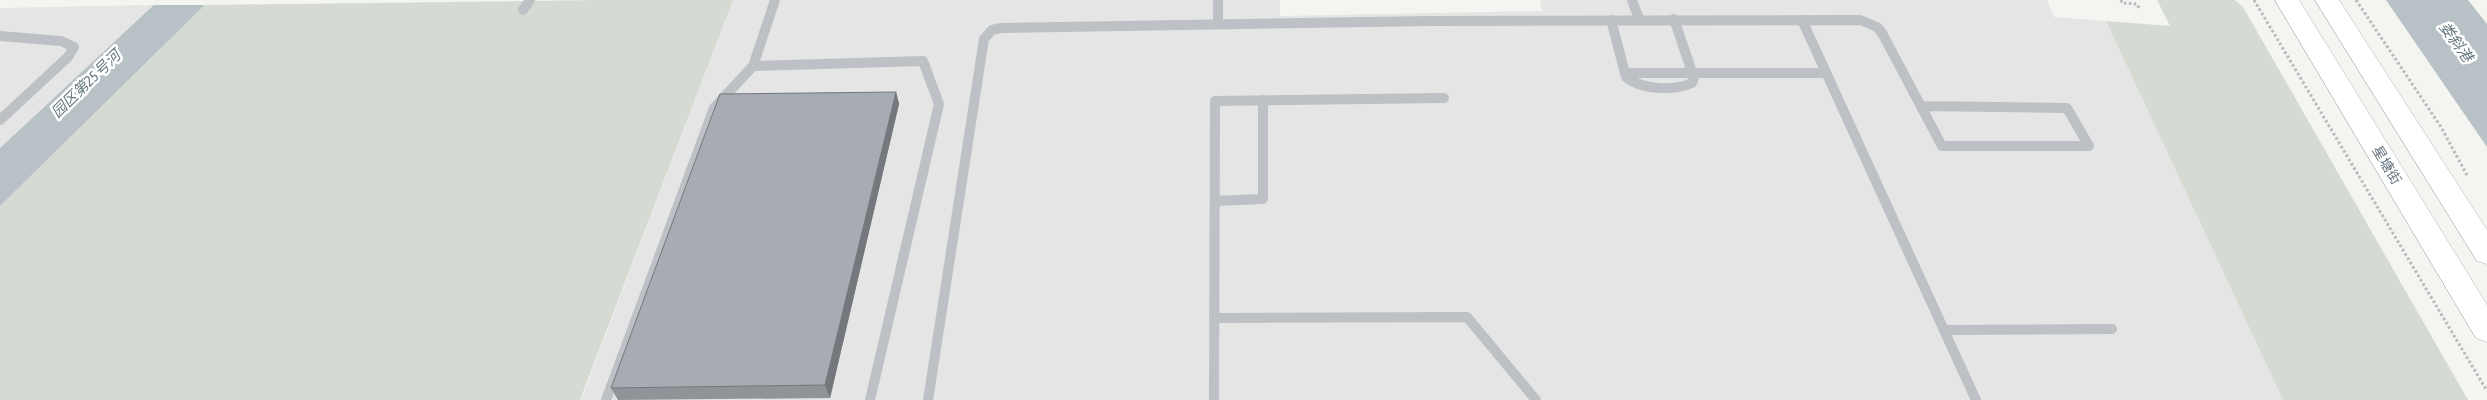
<svg xmlns="http://www.w3.org/2000/svg" width="2487" height="400" viewBox="0 0 2487 400" font-family="'Asap Condensed','Noto Sans SC',sans-serif">
	<rect width="100%" height="100%" fill="#f4f4f1"/>
	<g fill="#e4e5e4">
		<path d="M733,0h547v16l262,-5 -2,-11h507l7,17 52,4 177,379h-1702z"/>
		<path d="M153,5l-153,143v-140z"/>
	</g>
	<g fill="#d5dad2">
		<path d="M600,0h133l-153,400h-580v-194l205,-201z"/>
		<path d="M2157,0h78l8,7 225,393h-185l-177,-379 64,5z"/>
	</g>
	<g fill="#b8c1c6">
		<path d="M159,0h51l-210,206v-58z"/>
		<path d="M2386,0h82l19,24v123z"/>
	</g>
	<path fill="#f4f4f1" d="M159,0h51l-5,5h-52z"/>
	<g fill="none" stroke-linecap="round" stroke-linejoin="round">
		<g stroke="#b1b4b8" stroke-width="1">
			<g id="primary">
				<path d="M2275,0h24l188,305v37l-11,-4z"/>
				<path d="M2315,0h24l148,230v34l-10,-3z"/>
			</g>
		</g>
		<g stroke="#b7b9bc" stroke-width="3" stroke-dasharray="2.5 2.5" stroke-linecap="butt">
			<path d="M2121,0l1,3 15,1 2,4"/>
			<path d="M2254,0l233,391"/>
			<path d="M2356,0l85,127 27,50"/>
		</g>
		<g stroke="#bdc0c4" stroke-width="10">
			<path d="M1218,0v23"/>
			<path d="M1632,0l7,19"/>
			<path d="M523,10l7,-10"/>
			<path d="M1611,20l15,57c16,13 47,14 66,6l2,-5 -20,-59"/>
			<path d="M1802,20l174,380"/>
			<path d="M0,36l61,5 13,6 -6,10 -68,63"/>
			<path d="M753,66l170,-5 16,43 -69,296"/>
			<path d="M1625,73h200"/>
			<path d="M1215,201l48,-2v-99"/>
			<path d="M1214,318l253,-1 69,83"/>
			<path d="M1944,330l168,-1"/>
			<path d="M606,400l108,-292 39,-42 22,-66"/>
			<path d="M928,400l56,-361 8,-9 9,-2 429,-7 430,-1 17,7 5,6 60,113h147l-22,-38 -146,-2"/>
			<path d="M1214,400l1,-299 229,-3"/>
		</g>
		<use href="#primary" fill="#fff" fill-rule="evenodd"/>
	</g>
	<path fill="#8f9499" d="M896,92l3,12 -69,294 -212,2 -7,-12z"/>
	<path fill="#74787d" d="M896,92l3,12 -69,294 -5,-13z"/>
	<path fill="#a6acb2" stroke="#74787d" d="M896,92l-71,293 -214,3 109,-294z"/>
	<g text-anchor="middle" stroke-width="5" stroke-linejoin="round" paint-order="stroke">
		<g font-size="14" fill="#66727e" stroke="#fff">
			<text transform="translate(2387 165) rotate(59)" y="5">星塘街</text>
		</g>
		<g font-size="15" font-style="italic" fill="#677982" stroke="#fff">
			<text transform="translate(2456 42) rotate(54)" y="5">娄斜港</text>
			<text transform="translate(86 84) rotate(-44)" y="5">园区第25号河</text>
		</g>
	</g>
</svg>
